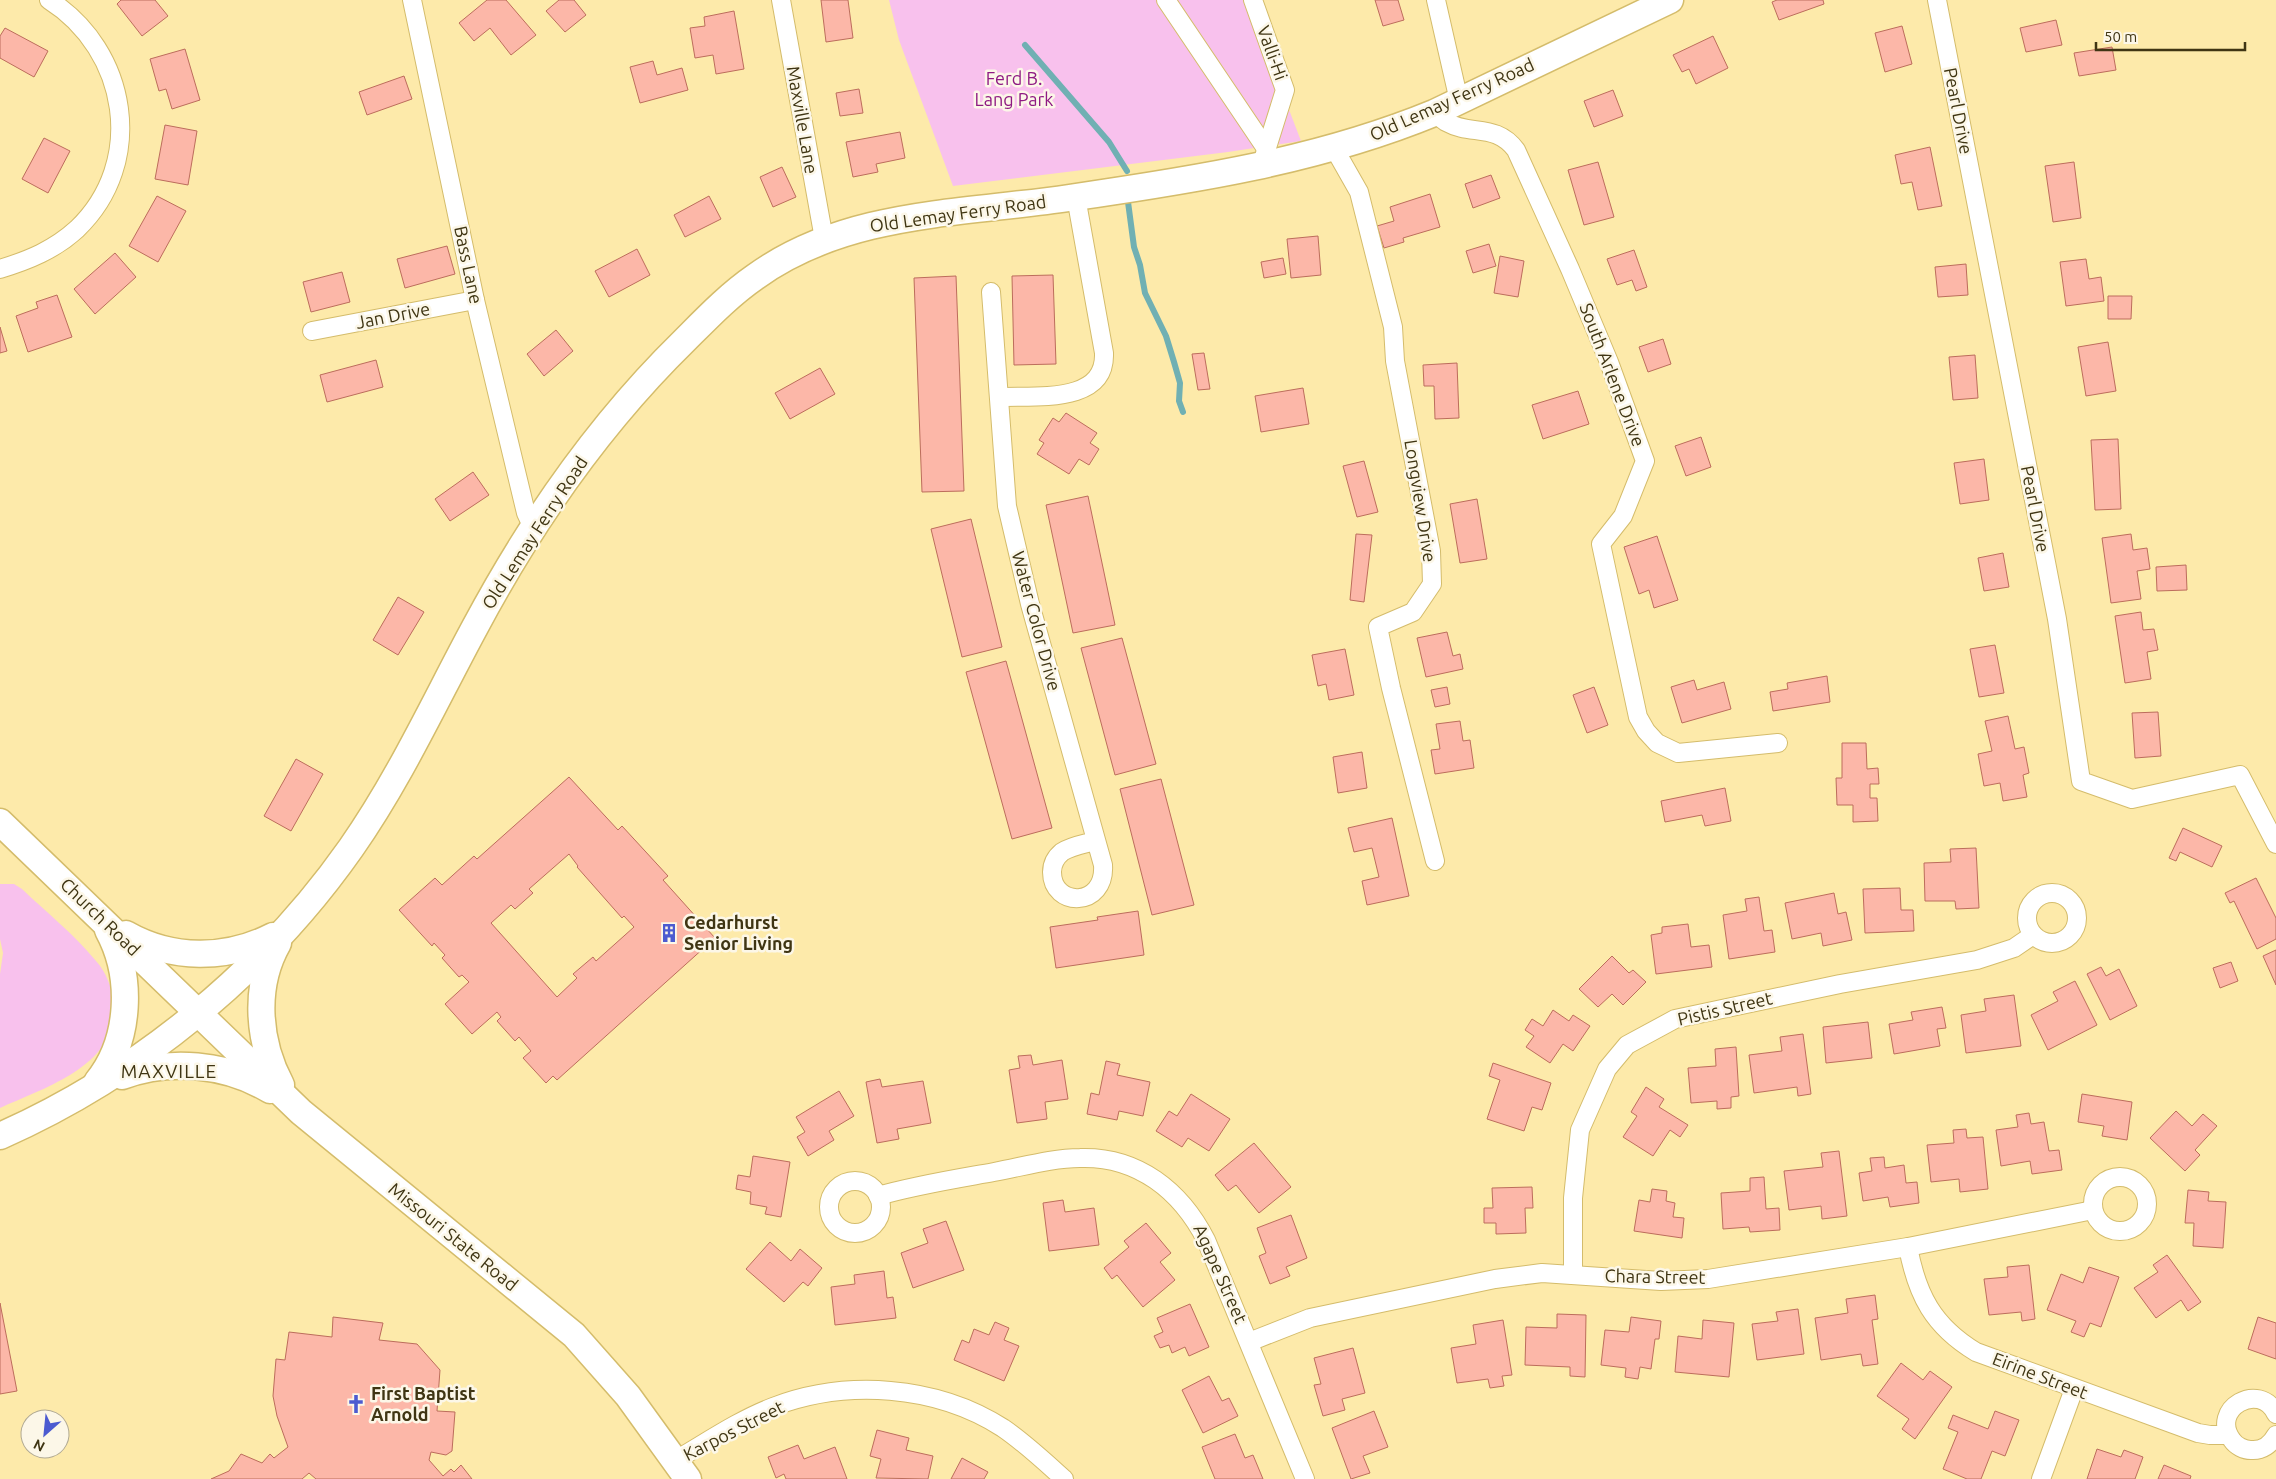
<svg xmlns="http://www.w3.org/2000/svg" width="2276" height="1479" viewBox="0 0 2276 1479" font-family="Ubuntu,sans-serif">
	<rect width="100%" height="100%" fill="#fdeaaa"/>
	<g fill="#f8c1ed">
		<path d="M889,0h358l54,141 -73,11 -275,34 -54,-146z"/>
		<path d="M0,884h14l8,5c24,23 53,46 74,72 10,11 16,27 18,41 6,63 -68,85 -114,106v-134l3,-21 -3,-14z"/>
	</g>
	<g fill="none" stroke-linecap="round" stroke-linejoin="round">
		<g stroke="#70b0b3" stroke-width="6">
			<path d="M1025,45l84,97 18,29"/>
			<path d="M1128,202l6,45 6,18 5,28 21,43 8,26 6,21 -1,18 4,11"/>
		</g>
	</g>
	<g fill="#fcb7a8" stroke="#bc6d5c" fill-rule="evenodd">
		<path d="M121,0h34l13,16 -26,20 -25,-32z"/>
		<path d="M487,0h19l30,35 -25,20 -21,-27 -16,13 -15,-18z"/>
		<path d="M559,0h15l12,15 -21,17 -19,-21z"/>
		<path d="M821,0h27l5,38 -27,4z"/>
		<path d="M1375,0h23l6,20 -21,6z"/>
		<path d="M1777,0h46l1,4 -45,16 -7,-18z"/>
		<path d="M734,11l10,58 -28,5 -3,-19 -18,3 -5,-30 15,-2 -1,-9z"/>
		<path d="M2056,20l6,25 -36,7 -6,-24z"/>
		<path d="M1902,26l10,38 -27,8 -10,-39z"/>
		<path d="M5,28l43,23 -14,26 -34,-19v-22z"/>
		<path d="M1713,36l15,32 -32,16 -7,-15 -7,3 -9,-17z"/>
		<path d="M2112,47l4,23 -37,6 -5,-23z"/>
		<path d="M185,49l15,51 -28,9 -6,-20 -7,2 -9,-32z"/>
		<path d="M653,61l4,14 25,-7 6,22 -48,13 -10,-36z"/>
		<path d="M404,76l8,23 -45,16 -8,-23z"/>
		<path d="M859,89l4,24 -23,3 -4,-23z"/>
		<path d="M1613,90l10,26 -29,11 -10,-26z"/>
		<path d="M165,125l32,6 -9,54 -33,-6z"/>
		<path d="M900,132l5,26 -29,6 2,8 -25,5 -7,-35z"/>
		<path d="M44,138l26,13 -22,42 -26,-14z"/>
		<path d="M1930,147l12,59 -24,4 -6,-28 -11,2 -6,-29z"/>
		<path d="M1598,162l16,55 -30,8 -16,-55z"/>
		<path d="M2074,162l7,56 -28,4 -8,-56z"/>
		<path d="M782,167l14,30 -23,10 -13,-30z"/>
		<path d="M1491,175l9,23 -27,10 -8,-24z"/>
		<path d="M1430,194l10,33 -37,11 1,4 -20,6 -7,-22 17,-5 -4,-14z"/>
		<path d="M157,196l29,15 -28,51 -29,-16z"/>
		<path d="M709,196l12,23 -36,18 -11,-22z"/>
		<path d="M1318,236l3,39 -30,3 -4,-39z"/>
		<path d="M1489,244l7,22 -23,7 -7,-22z"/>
		<path d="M447,246l8,28 -50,14 -8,-29z"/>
		<path d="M637,249l13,26 -41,22 -14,-26z"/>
		<path d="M1634,250l13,37 -11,4 -4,-11 -15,5 -10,-26z"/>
		<path d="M115,253l21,24 -41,37 -21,-25z"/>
		<path d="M1500,256l24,5 -6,36 -24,-4z"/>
		<path d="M1283,258l3,16 -22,4 -3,-16z"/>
		<path d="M2086,259l3,20 12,-2 3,24 -38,5 -6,-44z"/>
		<path d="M1966,264l2,31 -30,2 -3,-30z"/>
		<path d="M342,272l8,30 -39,10 -8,-30z"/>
		<path d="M1053,275l3,89 -42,1 -2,-89z"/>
		<path d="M956,276l8,215 -42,1 -8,-214z"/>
		<path d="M57,295l15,42 -44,15 -12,-36 22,-8 -2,-6z"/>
		<path d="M2108,296h24l-1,23h-23z"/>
		<path d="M0,327l7,24 -7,2z"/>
		<path d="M556,330l17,21 -29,25 -17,-22z"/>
		<path d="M1663,339l8,25 -23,8 -9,-25z"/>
		<path d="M2108,342l8,49 -30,5 -8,-49z"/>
		<path d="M1204,353l6,36 -12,1 -6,-36z"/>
		<path d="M1975,355l3,43 -25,2 -4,-43z"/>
		<path d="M376,360l7,27 -56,15 -7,-27z"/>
		<path d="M1457,363l2,55 -24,1 -1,-33h-10l-1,-21z"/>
		<path d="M820,368l15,26 -45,25 -15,-26z"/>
		<path d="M1303,388l6,36 -48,8 -6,-36z"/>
		<path d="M1578,391l11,33 -46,15 -11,-34z"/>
		<path d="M1066,413l31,20 -7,10 9,6 -10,16 -10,-6 -10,15 -32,-20 7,-11 -5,-3 14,-22 6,4z"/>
		<path d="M1701,437l10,30 -25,9 -11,-30z"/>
		<path d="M2118,439l3,70 -26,1 -4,-70z"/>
		<path d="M1984,459l5,41 -29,4 -6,-41z"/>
		<path d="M1364,461l14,51 -21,5 -14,-51z"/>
		<path d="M473,472l16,23 -39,26 -15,-22z"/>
		<path d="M1088,496l27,129 -42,8 -27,-128z"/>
		<path d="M1477,499l10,60 -27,4 -10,-59z"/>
		<path d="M971,519l31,128 -40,10 -31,-128z"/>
		<path d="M1356,534l16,1 -8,67 -14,-2z"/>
		<path d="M2131,534l2,16 14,-2 3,21 -13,2 4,28 -30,4 -9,-65z"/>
		<path d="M1657,536l21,64 -24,8 -5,-18 -10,4 -15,-47z"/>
		<path d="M2003,553l6,34 -25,4 -6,-33z"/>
		<path d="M2186,565l1,25 -30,1 -1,-24z"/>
		<path d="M398,597l26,15 -26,43 -25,-15z"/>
		<path d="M2141,612l2,18 11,-1 4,21 -11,2 4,27 -26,4 -10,-67z"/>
		<path d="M1447,632l6,24 7,-2 3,15 -37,8 -9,-39z"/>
		<path d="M1122,638l34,126 -41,11 -34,-127z"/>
		<path d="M1995,645l9,48 -25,4 -9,-48z"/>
		<path d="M1345,649l9,46 -25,5 -3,-16 -8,2 -6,-31z"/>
		<path d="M1006,661l46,167 -40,11 -46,-167z"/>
		<path d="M1827,676l3,26 -57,9 -3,-19 18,-3 -1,-6z"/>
		<path d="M1694,680l3,10 27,-8 7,27 -49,14 -11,-36z"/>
		<path d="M1447,687l3,17 -15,3 -4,-17z"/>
		<path d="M1594,687l14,38 -21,8 -14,-38z"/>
		<path d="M2158,712l3,44 -26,2 -3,-45z"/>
		<path d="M2008,716l7,33 9,-2 5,26 -6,2 4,22 -24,4 -3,-18 -16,3 -6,-32 14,-3 -7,-30z"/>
		<path d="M1460,721l3,20 7,-1 4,28 -39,6 -4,-24 9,-1 -4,-25z"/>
		<path d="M1842,743h24l1,26 11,-1 1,16h-9v14h7l1,23 -25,1v-17h-16l-1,-27h6z"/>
		<path d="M1362,752l5,36 -29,5 -5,-36z"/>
		<path d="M296,759l27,15 -32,57 -27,-15z"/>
		<path d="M569,777l49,53 4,-4 46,50 -5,4 52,58 -158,142 -4,-4 -7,7 -23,-25 8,-7 -12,-14 -4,4 -18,-20 4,-4 -4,-5 -25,22 -27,-30 24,-22 -7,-7 -3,2 -17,-19 3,-3 -11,-12 -2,3 -33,-36 36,-32 7,7 32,-29 3,3zM569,854l9,12 -1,1 45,51 2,-2 10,11 -38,34 -3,-4 -20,17 4,4 -20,19 -66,-74 20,-18 4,4 18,-16 -4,-4z"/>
		<path d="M1161,779l33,126 -42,10 -32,-126z"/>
		<path d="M1725,788l6,33 -26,5 -3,-11 -37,7 -4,-21z"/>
		<path d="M1392,818l17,78 -42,9 -5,-24 17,-4 -7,-29 -18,4 -6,-24z"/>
		<path d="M2183,828l39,18 -10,21 -32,-15 -4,9 -7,-3z"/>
		<path d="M1976,848l3,60 -23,1 -1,-8h-30l-1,-38 27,-1 -1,-13z"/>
		<path d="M2256,878l20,40v21l-19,10 -23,-48 -4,2 -5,-10z"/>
		<path d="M1900,888l1,22h12l1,21 -49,2 -2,-44z"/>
		<path d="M1834,893l4,21 8,-2 6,28 -29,6 -2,-13 -29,6 -7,-36z"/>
		<path d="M1759,897l5,34 8,-1 3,22 -46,7 -6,-44 24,-4 -2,-12z"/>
		<path d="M1138,911l6,44 -88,13 -6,-41 48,-7 -1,-3z"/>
		<path d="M1688,924l3,23 18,-2 3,22 -56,7 -5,-39 11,-2v-6z"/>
		<path d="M2276,950v35l-13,-29z"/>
		<path d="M1612,956l17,17 4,-3 13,12 -23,23 -11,-11 -14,13 -19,-18z"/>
		<path d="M2231,962l7,19 -18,7 -7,-20z"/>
		<path d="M2101,967l5,9 13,-7 18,37 -27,14 -23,-46z"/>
		<path d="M2075,981l22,44 -49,25 -17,-35 27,-14 -5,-9z"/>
		<path d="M2014,995l7,51 -55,7 -5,-38 25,-4 -2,-12z"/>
		<path d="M1942,1007l4,21 -9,1 3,17 -46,8 -5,-30 24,-4 -2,-8z"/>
		<path d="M1553,1010l16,11 4,-6 17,11 -17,25 -10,-7 -13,19 -24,-16 8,-11 -9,-6 7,-11 11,7z"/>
		<path d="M1868,1022l4,36 -46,5 -3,-36z"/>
		<path d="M1803,1034l8,60 -13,2 -1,-9 -43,6 -5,-38 33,-4 -2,-14z"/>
		<path d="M1736,1047l3,49 -8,1v11l-14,1v-8l-26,2 -3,-35 28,-2 -1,-17z"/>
		<path d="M1031,1055l2,10 29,-5 6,39 -23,3 2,17 -30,4 -8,-53 11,-2 -2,-12z"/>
		<path d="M1106,1061l14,3 -3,11 33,7 -7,34 -24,-5 -2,9 -30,-6 4,-21 8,2z"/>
		<path d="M1493,1063l58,20 -9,27 -10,-3 -8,24 -37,-12 13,-39 -11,-4z"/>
		<path d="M880,1079l2,8 41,-6 8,42 -34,6 2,10 -22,4 -11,-61z"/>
		<path d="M1646,1087l18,12 -5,8 29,18 -8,12 -10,-7 -17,26 -30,-19 14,-21 -6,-4z"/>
		<path d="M839,1091l15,25 -25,15 5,9 -26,16 -11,-19 8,-5 -9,-15z"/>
		<path d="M1191,1094l39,25 -21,32 -21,-13 -6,9 -26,-16 13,-20 8,5z"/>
		<path d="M2082,1094l50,8 -5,38 -25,-4 2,-10 -26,-4z"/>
		<path d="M2176,1111l16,15 11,-12 14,12 -22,24 5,5 -15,16 -35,-33z"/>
		<path d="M2029,1113l2,11 13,-2 5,29 10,-1 3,20 -30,4 -2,-13 -29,5 -5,-36 22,-3 -2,-12z"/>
		<path d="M1966,1129l1,9 16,-1 5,52 -28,3 -1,-13 -28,3 -4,-37 27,-2 -1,-13z"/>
		<path d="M1254,1143l37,44 -32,26 -23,-28 -8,6 -13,-16z"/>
		<path d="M1839,1151l8,65 -25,3 -1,-13 -32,4 -5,-39 39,-4 -2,-14z"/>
		<path d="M753,1156l37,6 -9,55 -16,-3 2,-7 -17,-3 1,-12 -15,-3 2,-14 12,2z"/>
		<path d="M1884,1157l1,11 19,-3 2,18 11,-1 2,21 -29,4 -2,-10 -25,4 -4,-28 13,-2 -2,-13z"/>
		<path d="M1764,1177l2,32 13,-1 1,22 -30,2 -1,-5 -26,2 -2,-36 29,-2v-13z"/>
		<path d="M1532,1187l1,21h-8l1,25 -30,1v-11h-12v-15h9l-1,-20z"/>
		<path d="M1652,1189l15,2 -1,10 9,2 -2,14 11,1 -2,20 -48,-7 5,-31 11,2z"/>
		<path d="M2188,1190l21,2 -1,9 18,1 -3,46 -30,-2 1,-23h-9z"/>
		<path d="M1063,1200l2,12 29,-4 5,37 -50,6 -6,-48z"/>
		<path d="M1291,1215l16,43 -21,9 4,9 -20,8 -11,-28 7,-3 -9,-25z"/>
		<path d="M946,1221l18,49 -51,18 -12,-35 27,-10 -5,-14z"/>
		<path d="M1146,1223l25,30 -11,9 15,18 -32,27 -26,-32 -5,4 -8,-11 25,-21 -5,-6z"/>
		<path d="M770,1242l21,19 9,-12 22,19 -14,18 -5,-4 -19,20 -38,-33z"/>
		<path d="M2167,1255l34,47 -13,9 -7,-11 -25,18 -22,-30 24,-16 -5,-7z"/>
		<path d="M2029,1265l6,54 -13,2 -1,-9 -32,3 -5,-36 24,-2 -1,-10z"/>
		<path d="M2089,1267l30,10 -18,50 -11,-4 -6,14 -13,-5 5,-11 -29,-11 14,-36 22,9z"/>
		<path d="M884,1271l3,27 6,-1 3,21 -61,7 -4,-38 24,-3 -1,-9z"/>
		<path d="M1875,1295l3,24 -6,1 6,44 -15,2 -2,-12 -40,6 -6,-42 33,-5 -2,-14z"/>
		<path d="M0,1303l17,88 -17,3z"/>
		<path d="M1190,1304l19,43 -20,9 -4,-9 -13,6 -3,-8 -9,3 -6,-12 9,-4 -6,-14z"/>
		<path d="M1798,1309l6,45 -47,6 -5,-36 26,-3 -2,-9z"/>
		<path d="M1557,1314l29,1 -1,62 -15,-1v-9l-45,-2 1,-38 31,1z"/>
		<path d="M333,1317l50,6 -4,17 38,4 23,26 -3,41 18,1 -3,39 -6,4 -15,-3 -2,8 14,16 8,-7 3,3 7,-7 11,14h-156l-7,-6 -7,6h-91l18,-8 12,-17 21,9 8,-9 4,4 14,-11 -11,-31 -4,-20 3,-37 9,1 4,-28 43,5z"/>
		<path d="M1631,1317l30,4 -2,18h-4l-4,30 -11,-2 -2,12 -13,-2 1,-9 -25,-3 4,-35 24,2z"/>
		<path d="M2258,1317l18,6v36l-28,-10z"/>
		<path d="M1503,1320l9,55 -10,1 2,10 -14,2 -2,-9 -31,4 -6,-35 25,-4 -3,-19z"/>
		<path d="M1703,1320l31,3 -5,54 -54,-5 3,-36 24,3z"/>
		<path d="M995,1322l14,6 -5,12 15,6 -15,35 -50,-21 8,-20 7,3 5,-14 15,6z"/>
		<path d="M1353,1348l12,45 -23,6 3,11 -22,6 -9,-31 7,-1 -7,-26z"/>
		<path d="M1901,1363l22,17 7,-9 22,16 -37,52 -13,-10 7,-10 -32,-23z"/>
		<path d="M1209,1376l13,25 7,-3 9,18 -35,17 -21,-43z"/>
		<path d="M1374,1411l14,36 -25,9 7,17 -19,6 -19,-51z"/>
		<path d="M1995,1411l24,9 -14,36 -13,-5 -11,28h-14l-24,-10 15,-37 -10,-4 5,-13 35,14z"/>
		<path d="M877,1430l32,8 -3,12 27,6 -5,23 -52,-1 5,-19 -11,-3z"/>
		<path d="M1235,1434l10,24 8,-3 10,24h-48l-13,-32z"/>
		<path d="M798,1445l6,14 31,-12 12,32h-61l-2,-5 -8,4 -8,-21z"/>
		<path d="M2097,1449l24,8 3,-7 19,7 -8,22h-48z"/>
		<path d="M962,1458l26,14 -4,7h-33z"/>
		<path d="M2164,1465l27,11 -1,3h-32z"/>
	</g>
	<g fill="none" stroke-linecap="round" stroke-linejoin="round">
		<g stroke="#d4bc6b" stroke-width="20">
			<g id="street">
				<path d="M412,0l63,300 51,213 7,15"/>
				<path d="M781,0l43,239"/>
				<path d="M1166,0l101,150"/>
				<path d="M1253,0l32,90 -21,67"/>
				<path d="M1436,0l23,101"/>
				<path d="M1937,0l120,619 24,162 51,18 108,-24 36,69"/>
				<path d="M1434,113c4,3 8,6 12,9 25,14 50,1 70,28l54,119 39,93 36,99 -22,55 -22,28 37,173 8,14 11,12 21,10 100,-10"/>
				<path d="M1334,148l25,44 34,135 2,34 36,190 1,33 -19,28 -35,15 13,61 44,173"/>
				<path d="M0,269c29,-9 54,-19 77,-40 70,-67 51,-179 -28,-229"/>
				<path d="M991,292l16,214 23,98 73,261c3,43 -51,43 -51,7 0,-8 4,-15 10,-20 9,-6 22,-8 33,-11"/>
				<path d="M312,331l163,-31"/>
				<path d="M1000,397c34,-2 106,8 104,-44l-28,-156"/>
				<circle cx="2052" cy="918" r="25"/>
				<circle cx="2120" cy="1204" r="27"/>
				<circle cx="855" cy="1207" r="26"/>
				<path d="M878,1196c38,-11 77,-17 116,-24 28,-5 57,-14 86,-14 58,-2 101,33 126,82l99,239"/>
				<path d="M1908,1247c9,48 25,79 68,105l222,81 12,2h18"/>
				<path d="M1573,1275v-77l7,-68 27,-61 20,-24 48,-26 165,-35 137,-24 37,-12 19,-13"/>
				<path d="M1249,1342l61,-24 185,-39 47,-6 119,8 47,-2 200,-32 185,-37"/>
				<path d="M2276,1414c-16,-34 -67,-5 -44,26 4,6 12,10 19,10 11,1 20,-6 25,-15"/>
				<path d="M676,1460c31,-18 63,-40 97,-53 73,-28 163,-22 230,21 22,15 41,33 61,51"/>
				<path d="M2041,1479l33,-90"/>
			</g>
		</g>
		<g stroke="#d4bc6b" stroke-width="29">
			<g id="secondary">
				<path d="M0,822l301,290 273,223 54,61 60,83"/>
				<path d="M126,934c46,26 100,26 147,2"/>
				<path d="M278,943c-25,44 -20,99 3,142"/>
				<path d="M122,1076c47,-17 104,-13 148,14"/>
				<path d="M97,1082c34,-42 36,-106 11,-152"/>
				<path d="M0,1136c138,-61 264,-164 351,-288 49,-70 84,-147 124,-221 56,-105 125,-204 210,-287 22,-22 44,-45 70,-63 91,-66 207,-63 314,-79 124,-18 248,-37 365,-85l236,-113"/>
			</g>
		</g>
		<use href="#street" stroke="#fff" stroke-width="18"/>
		<use href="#secondary" stroke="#fff" stroke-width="26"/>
	</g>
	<defs>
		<g id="building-bare" transform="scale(1.5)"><path d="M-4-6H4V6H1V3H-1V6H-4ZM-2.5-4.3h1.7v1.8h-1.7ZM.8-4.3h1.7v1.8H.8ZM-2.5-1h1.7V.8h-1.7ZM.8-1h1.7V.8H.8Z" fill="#4c5bd0" stroke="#fcf7e8" stroke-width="2.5" paint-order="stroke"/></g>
		<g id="church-bare" transform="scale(1.5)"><path d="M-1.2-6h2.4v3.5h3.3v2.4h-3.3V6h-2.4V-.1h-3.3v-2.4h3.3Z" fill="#4c5bd0" stroke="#fcf7e8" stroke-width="2.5" paint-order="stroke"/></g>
	</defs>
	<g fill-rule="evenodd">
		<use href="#building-bare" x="669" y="933"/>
		<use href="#church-bare" x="356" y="1404"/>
	</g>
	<g text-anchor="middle" stroke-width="5" stroke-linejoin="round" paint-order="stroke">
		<g font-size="18" fill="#3f3513" stroke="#fcf7e8">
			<text transform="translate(1272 53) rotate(70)" y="6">Valli-Hi</text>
			<text transform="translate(1452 100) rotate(-24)" y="6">Old Lemay Ferry Road</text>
			<text transform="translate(1958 111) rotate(79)" y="6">Pearl Drive</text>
			<text transform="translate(802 120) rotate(80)" y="6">Maxville Lane</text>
			<text transform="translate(958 214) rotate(-8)" y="6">Old Lemay Ferry Road</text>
			<text transform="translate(468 265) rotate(78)" y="6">Bass Lane</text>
			<text transform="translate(393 316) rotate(-11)" y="6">Jan Drive</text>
			<text transform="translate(1612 375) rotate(69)" y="6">South Arlene Drive</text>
			<text transform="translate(1420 501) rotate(81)" y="6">Longview Drive</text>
			<text transform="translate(2035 509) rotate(79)" y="6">Pearl Drive</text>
			<text transform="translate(535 533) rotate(-57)" y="6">Old Lemay Ferry Road</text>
			<text transform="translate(1036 621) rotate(75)" y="6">Water Color Drive</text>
			<text transform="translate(100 917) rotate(44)" y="6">Church Road</text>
			<text transform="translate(1725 1009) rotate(-13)" y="6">Pistis Street</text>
			<text transform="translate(453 1237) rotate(39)" y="6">Missouri State Road</text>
			<text transform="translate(1220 1274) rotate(66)" y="6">Agape Street</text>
			<text transform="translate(1655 1277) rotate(1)" y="6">Chara Street</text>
			<text transform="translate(2040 1376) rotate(21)" y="6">Eirine Street</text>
			<text transform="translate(734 1431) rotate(-27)" y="6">Karpos Street</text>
		</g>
		<g font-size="18" fill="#8f1a83" stroke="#fcf7e8">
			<text x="1014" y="85">Ferd B.<tspan x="1014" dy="21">Lang Park</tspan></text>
		</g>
		<g font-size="18" font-weight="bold" fill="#3f3513" stroke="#fcf7e8" text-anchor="start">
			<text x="684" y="929">Cedarhurst<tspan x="684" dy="21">Senior Living</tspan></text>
			<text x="371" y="1400">First Baptist<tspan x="371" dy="21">Arnold</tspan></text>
		</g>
		<g font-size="19" letter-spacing="1" fill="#3f3513" stroke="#fcf7e8">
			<text x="169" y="1078">MAXVILLE</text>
		</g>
	</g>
	<g transform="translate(45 1434) rotate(207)"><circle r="24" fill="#fcf7e8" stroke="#b0a993"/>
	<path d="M0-4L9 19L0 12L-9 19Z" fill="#4c5bd0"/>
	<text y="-8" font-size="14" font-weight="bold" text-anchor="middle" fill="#3f3513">N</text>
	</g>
	<path d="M2096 42v8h149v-8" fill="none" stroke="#3f3513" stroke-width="2.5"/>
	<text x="2104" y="42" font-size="15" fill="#3f3513" stroke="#fcf7e8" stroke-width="4" paint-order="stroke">50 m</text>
</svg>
